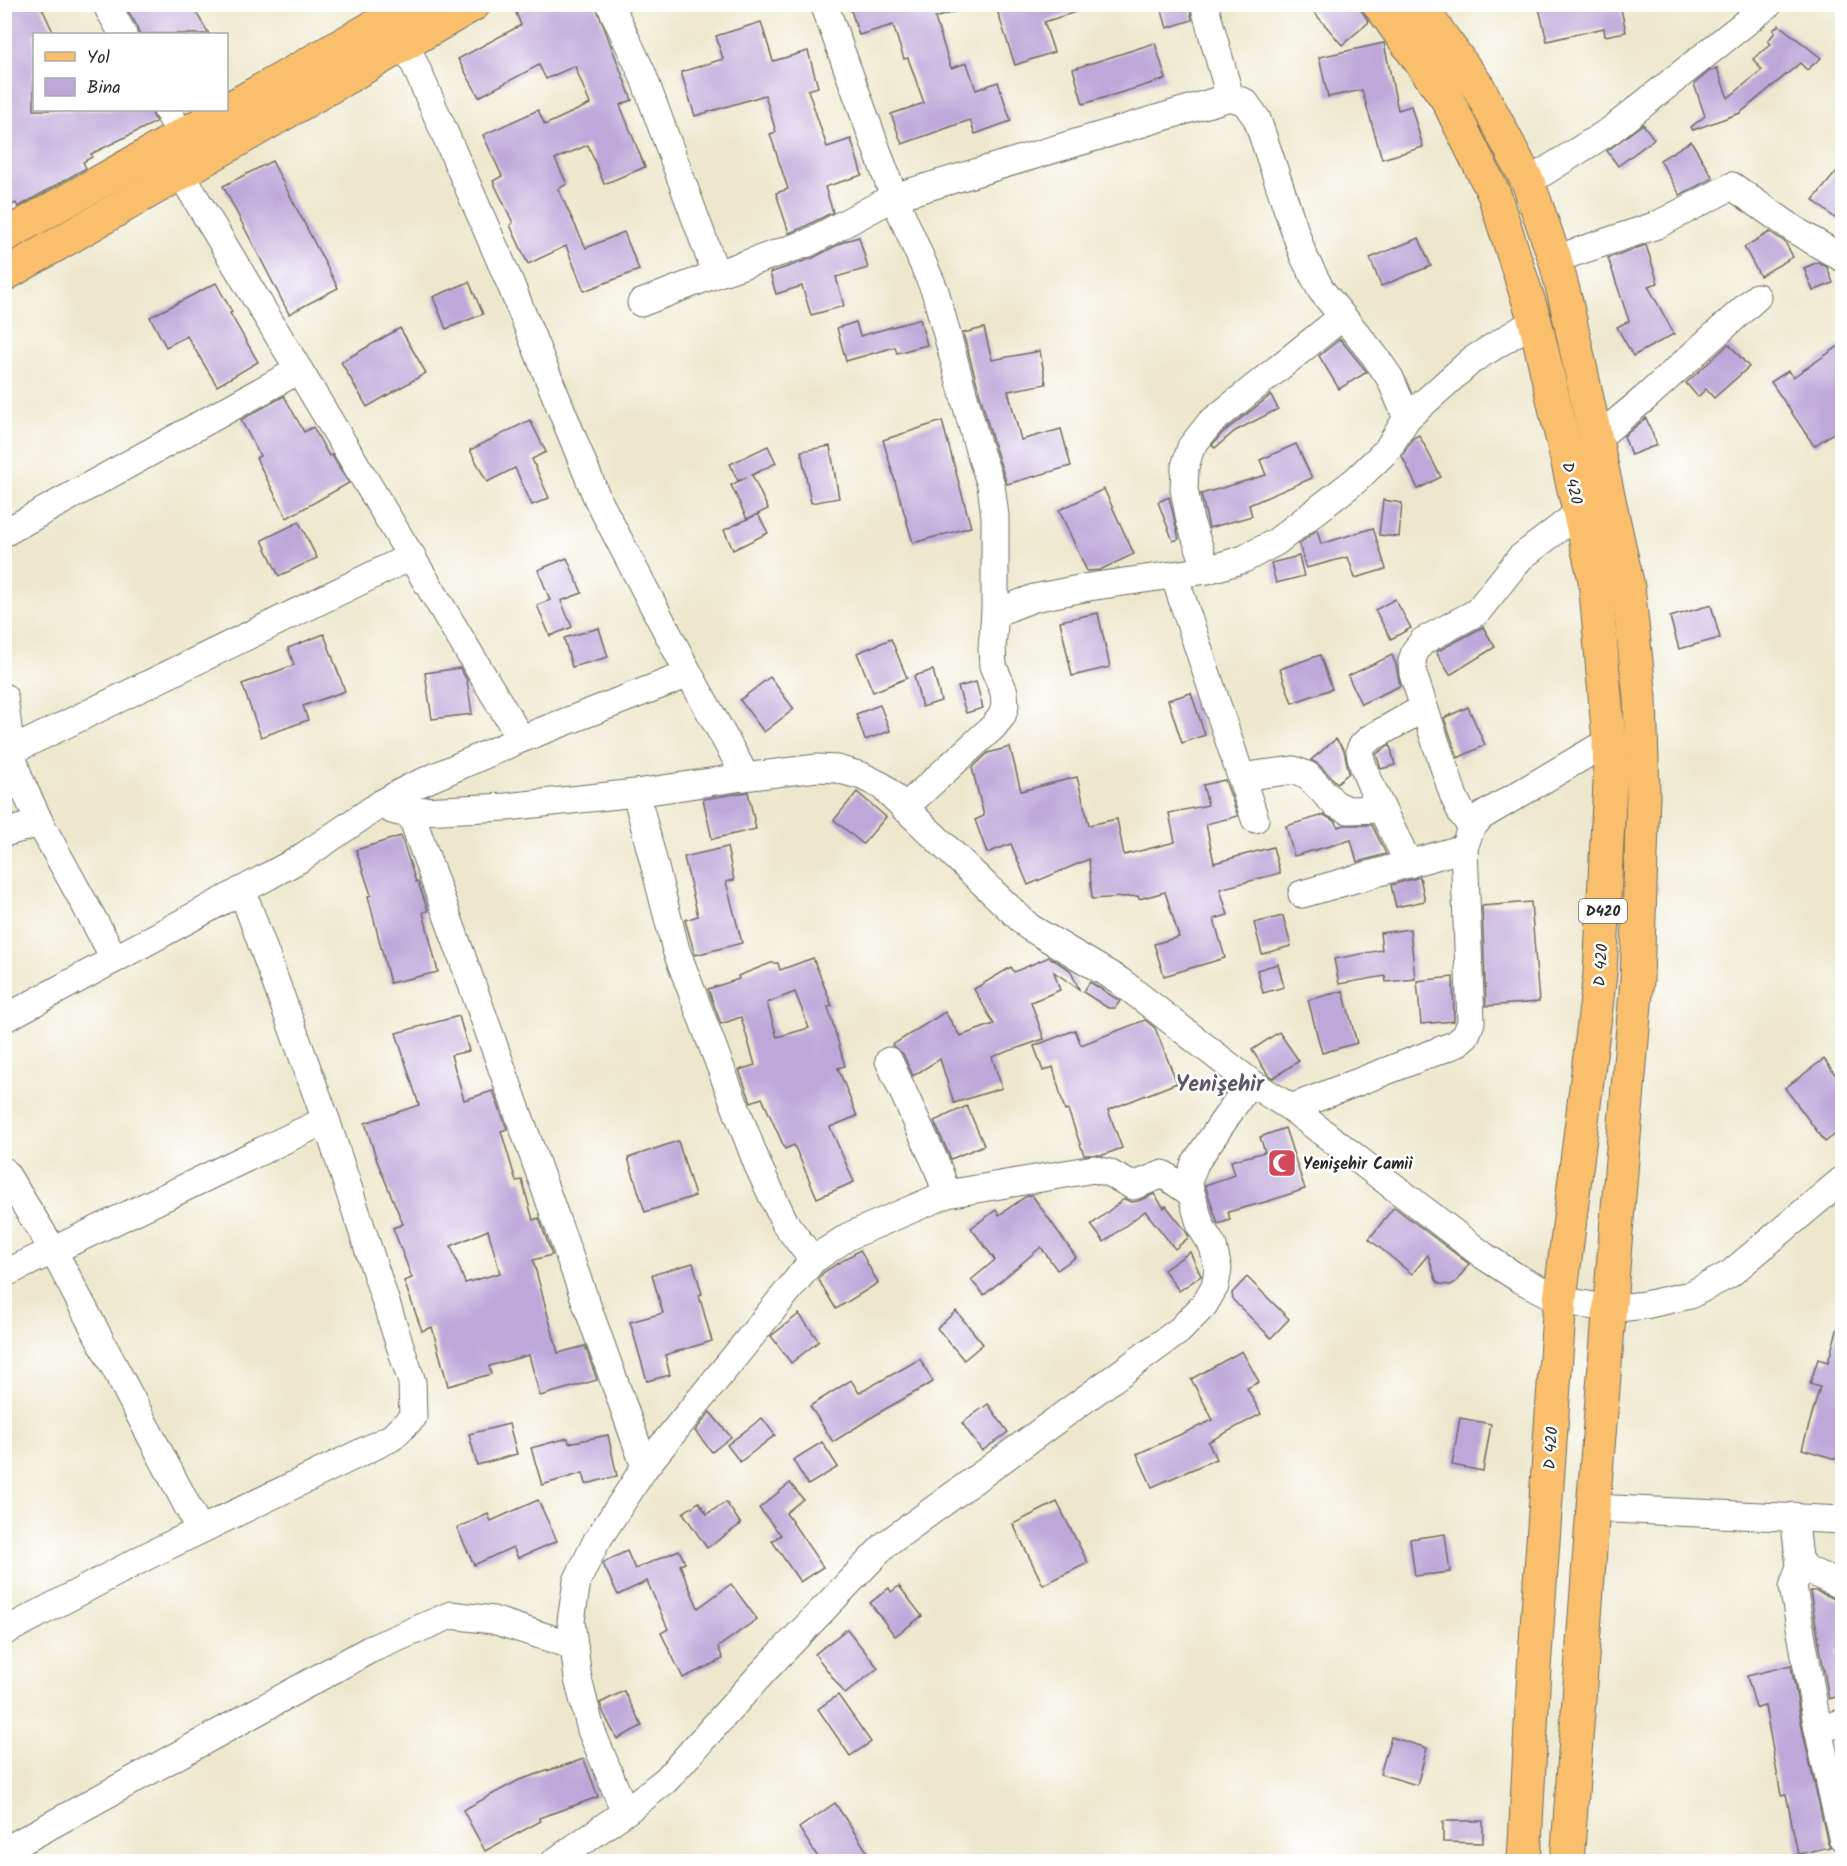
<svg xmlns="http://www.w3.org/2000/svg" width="1847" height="1866" viewBox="0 0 1847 1866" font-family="Kalam,sans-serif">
	<rect width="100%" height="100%" fill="#fff"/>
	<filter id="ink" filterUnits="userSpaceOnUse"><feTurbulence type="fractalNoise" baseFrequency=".0167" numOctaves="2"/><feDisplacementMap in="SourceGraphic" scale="12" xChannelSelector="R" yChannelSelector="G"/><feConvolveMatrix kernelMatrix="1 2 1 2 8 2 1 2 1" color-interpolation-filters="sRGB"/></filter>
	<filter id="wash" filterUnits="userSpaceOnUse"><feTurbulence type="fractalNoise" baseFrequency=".008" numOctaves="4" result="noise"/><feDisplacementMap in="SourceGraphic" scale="24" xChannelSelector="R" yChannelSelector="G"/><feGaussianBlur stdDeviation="1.35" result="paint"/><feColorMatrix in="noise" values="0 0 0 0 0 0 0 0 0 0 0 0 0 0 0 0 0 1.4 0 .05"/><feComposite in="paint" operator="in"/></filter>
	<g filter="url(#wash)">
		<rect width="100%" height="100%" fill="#ede8cd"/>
		<g id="blocks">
			<g fill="#bda8d9" fill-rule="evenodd">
				<path d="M4,4h36l14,30h-20v76h117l5,12 -65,32 1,3 -9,5 3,6 -68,39 -2,-4 -12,6z"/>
				<path d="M124,4h67l18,30h-70l-2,-8z"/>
				<path d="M535,4h60l37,96 -12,5 25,62 -41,17 -16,-39 -33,14 12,25 -9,5 28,59 38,-16 15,38 -55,21 -18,-45 -38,18 -18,-39 3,-2 -20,-42 9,-5 -19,-41 55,-25 7,15 45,-21 -15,-38 -29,13 -7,-14 -60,32 -21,-38 63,-34 -5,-12z"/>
				<path d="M849,4h117v4l-31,10 16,50 16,-5 9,27 22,-8 13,39 -36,13 -5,-14 -68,24 -11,-30 33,-11 -16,-45 -4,1 -11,-34 -34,10z"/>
				<path d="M995,4h92l1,4 -44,14 10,30 -39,13z"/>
				<path d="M1160,4h29l3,16 -25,8z"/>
				<path d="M1307,4h50l12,18 -27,23z"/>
				<path d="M1538,4h82l6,28 -21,4 -1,-8 -57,13z"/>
				<path d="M761,22l12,39 35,-10 10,36 -10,3 19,57 24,-8 11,36 -37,12 8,25 -31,16 -13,5 -13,-40 12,-4 -18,-55 6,-2 -11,-37 -70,21 -14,-44 42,-13 -7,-23z"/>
				<path d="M1779,25l42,33 -14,12 -7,-7 -60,50 -47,17 -2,-3 14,-11 -11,-32 16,-13 7,-3 11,30 34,-28 -9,-11 18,-15 -3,-3 7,-9 -2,-2z"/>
				<path d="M1155,43l11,36 -83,25 -10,-35z"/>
				<path d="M1384,43l14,67 13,-4 12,41 -41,12 -20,-69 -34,7 -9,-40z"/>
				<path d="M1643,124l11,15 -36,27 -11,-15z"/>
				<path d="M1691,141l22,37 -33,17 -20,-35z"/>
				<path d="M272,161l66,127 -49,26 -66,-128z"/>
				<path d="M1842,165v59l-29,-24z"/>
				<path d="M1770,232l15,10 8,15 -33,19 -16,-29z"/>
				<path d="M859,237l9,31 -32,9 8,29 -33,9 -9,-29 -26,8 -6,-21 43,-15 32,-17z"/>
				<path d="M1419,238l12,28 -50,20 -11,-28z"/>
				<path d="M1646,245l12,38 -10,3 26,48 -41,22 -16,-29 12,-6 -21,-63z"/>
				<path d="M1818,262l9,5 6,16 -20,8 -9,-23z"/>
				<path d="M469,282l14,32 -37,15 -13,-32z"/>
				<path d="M216,283l16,29 -2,1 28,49 -41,24 -30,-50 -21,11 -16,-30z"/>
				<path d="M920,319l7,26 -30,8 -2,-6 -49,14 -9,-33 19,-6 4,14z"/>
				<path d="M400,328l26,45 -59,34 -26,-45z"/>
				<path d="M984,328l8,32 48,-9 6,33 -38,7 13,49 40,-11 10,37 -64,18 -14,-42 -30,-109z"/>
				<path d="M1340,339l27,33 -28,17 -20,-33z"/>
				<path d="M1729,344l20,23 -35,31 -8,-9 -8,8 -12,-14z"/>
				<path d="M1842,344v83l-28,19 -43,-64 17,-11 5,6z"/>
				<path d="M1271,395l7,14 -43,22 -20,17 -3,-3 9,-11z"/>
				<path d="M284,396l20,36 9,-5 16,29 3,-1 17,28 -62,35 -31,-60 4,-2 -19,-36z"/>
				<path d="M1646,418l11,27 -26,10 -7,-19z"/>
				<path d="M530,420l16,32 -14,7 17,39 -17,7 -17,-37 -28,14 -17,-32z"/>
				<path d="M942,421l29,106 -58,16 -30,-103z"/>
				<path d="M1419,435l22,42 -23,12 -16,-33 11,-18z"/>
				<path d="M1296,444l16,34 -63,27 3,11 -43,12 -8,-34 65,-19 -6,-15z"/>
				<path d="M768,446l8,17 -24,12 16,34 -21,10 -16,-34 16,-8 -9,4 -8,-17z"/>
				<path d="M830,446l9,52 -28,5 -10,-52z"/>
				<path d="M1104,489l30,65 -34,16 -13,1 -28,-61z"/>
				<path d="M1169,497l10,42 -6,2 -15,-39z"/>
				<path d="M1383,500l19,3 -3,34 -20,-2z"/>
				<path d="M758,514l10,19 -35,17 -9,-20z"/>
				<path d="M299,522l18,36 -38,18 -17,-36z"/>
				<path d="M1373,528l13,41 -31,9 -7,-21 -42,11 -7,-24 18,-14 4,14z"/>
				<path d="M1299,556l5,20 -28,7 -5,-20z"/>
				<path d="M567,558l15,35 -21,8 11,26 -22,9 -13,-31 13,-5 -12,-30z"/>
				<path d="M1395,599l16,29 -20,11 -16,-29z"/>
				<path d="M1711,605l9,33 -41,11 -9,-32z"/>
				<path d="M1098,613l12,54 -38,9 -12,-55z"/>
				<path d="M1483,627l12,20 -45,28 -14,-23z"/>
				<path d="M599,628l9,29 -36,10 -8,-29z"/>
				<path d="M324,634l21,57 -42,15 5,14 -47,17 -19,-53 52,-19 -6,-17z"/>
				<path d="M891,639l16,39 -34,14 -16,-39z"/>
				<path d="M1320,655l12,34 -40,14 -12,-34z"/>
				<path d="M1392,655l4,10 4,21 -39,18 -13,-28z"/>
				<path d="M460,668l7,12 5,34 -40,5 -7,-46z"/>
				<path d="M933,670l8,31 -19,6 -8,-31z"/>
				<path d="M770,677l24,32 -30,23 -24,-32z"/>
				<path d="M976,682l7,26 -17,5 -8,-26z"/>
				<path d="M1191,693l14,42 -23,8 -14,-43z"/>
				<path d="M880,705l10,26 -25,9 -9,-26z"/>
				<path d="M1468,707l17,38 -27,13 -14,-40z"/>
				<path d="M1336,739l8,11 5,23 -12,10 -19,-19 -7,-4z"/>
				<path d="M1390,745l5,20 -14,4 -5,-15z"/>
				<path d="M1010,747l11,44 56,-14 12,48 28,-6 7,36 51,-13 -6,-29 39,-8 -5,-20 22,-5 13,36 -32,8 8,39 59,-16 7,26 -60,16 8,26 -14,4 11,39 -61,18 -10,-32 25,-7 -14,-45 -26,7 -1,-3 -46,3 -3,-40 -61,26 -17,-41 -24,9 -12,-33 9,-4 -12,-48 16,-15z"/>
				<path d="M748,792l8,37 -44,10 -9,-40z"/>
				<path d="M857,792l29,25 -23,27 -29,-24z"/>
				<path d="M1324,815l12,7 2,5 7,-2h27l14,29 -29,8 -6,-22 -57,16 -8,-30z"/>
				<path d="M401,836l15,46h2l10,29 -5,1 15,60 -48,11 -22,-87 3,-1 -15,-45z"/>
				<path d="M727,847l7,33 -8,2 16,61 -47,12 -10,-35 13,-4 -14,-59z"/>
				<path d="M1420,877l5,24 -29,6 -5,-22z"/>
				<path d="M1531,902l8,100 -53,4 -4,-100z"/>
				<path d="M1283,916l8,30 -29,8 -8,-31z"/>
				<path d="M1410,929l5,50 -29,3 -1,-6 -46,8 -5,-25 48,-9 -2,-17z"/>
				<path d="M1049,957l21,13 9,19 -25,-17 6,18 -29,12 13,37 -52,18 10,31 -48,15 -14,-44 -27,17 -10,-22 -11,-9 53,-33 15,24 34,-12 -20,-35 37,-22 3,5z"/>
				<path d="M813,958l19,48 -4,1 17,59 -7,2 19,48 -27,11 24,55 -37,16 -23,-53 -9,4 -23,-51 -11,4 -12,-32 16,-5 -14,-48 -20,7 -13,-35 31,-10 -1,-3 33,-13h7l2,7zM795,992l14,36 -32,9 -10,-34z"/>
				<path d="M1278,964l6,23 -21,6 -6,-23z"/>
				<path d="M1453,977l1,44 -33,3 -4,-43z"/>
				<path d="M1090,982l30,19 -5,7h-7l-25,-16z"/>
				<path d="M1343,991l14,52 -35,10 -14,-53z"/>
				<path d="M459,1016l10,35 -18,4 13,45 29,-9 14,38 -6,2 15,50 6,-1 11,40 6,-2 13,37 -19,5 25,93 27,-7 12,34 -57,16 -11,-41 -40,11 2,8 -43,12 -16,-59 -10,4 -18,-50 8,-3 -19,-50 10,-4 -26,-63 -12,-38 54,-18 -23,-72zM488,1230l12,43 -35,10 -14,-37z"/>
				<path d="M1145,1020l10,8 22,55 -69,27 14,38 -19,7h-19l-16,-45 -3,1 -12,-44 -10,4 -9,-25 41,-16 6,15z"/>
				<path d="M1279,1032l20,29 -26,17 -5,-3 -16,-25z"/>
				<path d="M1824,1059l18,25v45l-17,13 -40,-54z"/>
				<path d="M967,1106l17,39 -33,14 -17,-38z"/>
				<path d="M1285,1128l20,61 -36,12 -41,11 2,8 -12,4 -13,-39 30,-10 -4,-14 34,-9 -5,-15z"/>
				<path d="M678,1141l17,55 -50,16 -17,-54z"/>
				<path d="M1154,1194l10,14 2,-2 19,24 4,7 -14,12 -30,-38 -41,31 -13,-17 33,-26 8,3 6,-1z"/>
				<path d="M1032,1195l44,62 -19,13 -16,-23 -57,48 -13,-15 24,-20 -24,-32 25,-18 3,5 26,-18z"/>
				<path d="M1394,1207l75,57 -13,18 -5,3 -11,-1 -4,-4 -8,-25 -16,19 -43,-35z"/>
				<path d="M860,1250l18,33 -42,26 -18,-30 6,-7z"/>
				<path d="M1190,1252l11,24 -22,15 -15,-21z"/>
				<path d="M693,1263l9,31 -3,1 13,46 -47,14 5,20 -23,6 -17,-59 33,-9 -11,-38z"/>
				<path d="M1247,1277l42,42 -18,19 -38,-38 -1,-7z"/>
				<path d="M956,1311l27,33 -19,16 -27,-32z"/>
				<path d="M799,1314l20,27 -28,22 -20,-27z"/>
				<path d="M1838,1327l4,1v133l-40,-12 18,-62 -10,-3 8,-25 10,3z"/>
				<path d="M1242,1351l17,31 -12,6 14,26 -53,28 8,17 -64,28 -15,-33 76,-34 -22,-41z"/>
				<path d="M920,1359l13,23 -51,29 -49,31 -23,-36 41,-26 8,13z"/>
				<path d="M988,1404l20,28 -26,19 -20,-28z"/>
				<path d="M710,1412l21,25 -19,15 -17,-21z"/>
				<path d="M762,1418l13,17 -35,27 -13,-17z"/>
				<path d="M1460,1418l31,6 -8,47 -31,-6z"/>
				<path d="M509,1424l8,30 -40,11 -8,-31z"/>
				<path d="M608,1435l9,41 -31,8 -3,-11 -41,12 -11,-37 37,-10 1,5z"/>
				<path d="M822,1442l16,25 -30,18 -15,-25z"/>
				<path d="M790,1483l13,16 -17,14 37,54 -23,15 -28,-41 9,-6 -22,-27z"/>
				<path d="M538,1500l19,41 -39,17 -5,-11 -39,18 -17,-37 31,-14 3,7z"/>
				<path d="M699,1502l8,12 19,-12 15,22 -34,24 -24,-35z"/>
				<path d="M1057,1502l31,61 -45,22 -30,-61z"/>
				<path d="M1445,1534l5,38 -35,4 -5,-37z"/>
				<path d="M679,1550l6,13 -5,2 18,43 33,-24 26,35 -39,28 5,12 -40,19 -22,-45 7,-4 -21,-48 -29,14 -15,-31 1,-2 23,-11 8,18z"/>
				<path d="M899,1586l23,30 -27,20 -25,-33 19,-15 2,4z"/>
				<path d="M1810,1591h6l26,11v48l-6,1 6,28v16l-13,4z"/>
				<path d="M847,1629l31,39 -33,26 -30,-40z"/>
				<path d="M1791,1665l12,67 24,108 3,7 -32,7 -12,-60 -5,1 -16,-89 -9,2 -9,-32z"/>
				<path d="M624,1691l18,35 -25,13 -14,-27 -3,-9z"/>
				<path d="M838,1695l33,47 -21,14 -32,-47z"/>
				<path d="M1391,1737l36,11 -10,37 -37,-11z"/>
				<path d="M584,1759l14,38 -59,21 2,3 -56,30 -22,-41 56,-30z"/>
				<path d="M835,1803l39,59h-53l-22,-34z"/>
				<path d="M1443,1821h40v22l-40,-1z"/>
			</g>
		</g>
	</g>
	<g filter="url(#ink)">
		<use href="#blocks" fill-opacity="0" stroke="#6f6d64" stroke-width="1.5"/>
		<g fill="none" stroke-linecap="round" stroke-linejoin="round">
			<g stroke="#6f6d64" stroke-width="29">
				<g id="minor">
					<path d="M106,4l17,30"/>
					<path d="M610,4l32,69 74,201"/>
					<path d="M824,4l70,193 41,94 43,156 13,38 4,31v97l-3,35 1,18 11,26 1,14 -3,10 -9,11 -89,81"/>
					<path d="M1204,4l26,93 15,5 12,17 46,136 18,35 53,65 16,23 17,40"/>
					<path d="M398,26l112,257 87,215 92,176 51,92 3,11"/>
					<path d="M167,110l15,26"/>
					<path d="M181,174l340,565"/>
					<path d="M1528,182l83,-52 158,-126"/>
					<path d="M1555,259l102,-34 75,-39 66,46 44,26"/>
					<path d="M641,303l75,-29 92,-31 86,-46 336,-100"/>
					<path d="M1596,439l48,-40 113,-102"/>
					<path d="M4,533l295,-163"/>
					<path d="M1207,570l-17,-49 -6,-32 1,-22 6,-20 19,-24 132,-106"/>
					<path d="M1174,575l81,244"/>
					<path d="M995,613l39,-15 55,-11 118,-17 37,-11 32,-17 80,-62 31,-30 20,-32 65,-58 63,-39"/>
					<path d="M4,697l7,54 8,27 21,45 75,136"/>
					<path d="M11,751l401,-195"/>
					<path d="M1241,777l53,-7 13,5 28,29 13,6 34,-1"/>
					<path d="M636,793l40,157 82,216 27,57 28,37"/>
					<path d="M382,803l10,7 7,2 107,-5 130,-14 107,-16 74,-9 20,1 25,7 20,10 147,141 91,54 130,101 41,26 193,148 34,22 42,22 50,9 35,-4 45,-10 40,-21 112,-94"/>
					<path d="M410,812l235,655"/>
					<path d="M1472,827l-10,-13 -8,-17 -41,-123 -1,-13 3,-10 8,-10 54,-29 43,-54 60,-46"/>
					<path d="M4,833l36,-10"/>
					<path d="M1409,864c-9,-19 -51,-98 -49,-114 1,-5 5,-7 9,-11l55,-31"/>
					<path d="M1302,894l162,-46"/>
					<path d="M4,1019l294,-159 84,-57 27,-15 112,-49 168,-65"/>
					<path d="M889,1061l48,105 10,28"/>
					<path d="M1291,1108l165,-64 10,-9 5,-13 -7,-174 7,-20 11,-12 127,-75"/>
					<path d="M4,1171l49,79 147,280"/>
					<path d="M4,1274l322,-154"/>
					<path d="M1593,1508l249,12"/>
					<path d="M1794,1516l6,50 -7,21 25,142 24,108"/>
					<path d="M1800,1566l42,20"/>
					<path d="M4,1632l143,-76 244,-118 22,-21 -1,-35 -86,-262 -84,-230"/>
					<path d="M1818,1729l24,-6"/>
					<path d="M625,1812l-34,-82 -13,-51 -7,-58 6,-40 19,-39 49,-75 168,-207 36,-24 98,-42 147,-25 15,4 24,13 30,-12 26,18"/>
					<path d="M4,1851l365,-201 82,-35 42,5 81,26"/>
					<path d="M554,1862l71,-50 41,-32 97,-108 122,-127 295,-215 24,-25 11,-19 3,-17 -5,-23 -12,-19 -13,-45 7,-19 55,-81"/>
				</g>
			</g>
			<g stroke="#6f6d64" stroke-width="35">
				<g id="major">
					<path d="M4,236l410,-232"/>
					<path d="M4,275l470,-271"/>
				</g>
			</g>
			<g stroke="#6f6d64" stroke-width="35">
				<g id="highway">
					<path d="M1379,4l68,95 47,95 41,127 60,259 14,161 1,42 -10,191 -40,326 -26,369 -10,193"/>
					<path d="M1418,4l61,84 49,94 27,77 11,43 62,285 12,111 3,95 -6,187 -44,528 -26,354"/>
				</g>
			</g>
			<use href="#minor" stroke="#fff" stroke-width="27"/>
			<use href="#major" stroke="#f9bf6d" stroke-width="33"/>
			<use href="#highway" stroke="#f9bf6d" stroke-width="33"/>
		</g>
	</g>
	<defs>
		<g id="mosque-square" transform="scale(1.5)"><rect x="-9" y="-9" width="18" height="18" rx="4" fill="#d1495b" stroke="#fff"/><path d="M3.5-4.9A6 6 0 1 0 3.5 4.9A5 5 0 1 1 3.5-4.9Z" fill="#fff"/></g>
	</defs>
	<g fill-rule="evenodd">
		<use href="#mosque-square" x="1282" y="1163"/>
	</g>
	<g text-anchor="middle" stroke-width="5" stroke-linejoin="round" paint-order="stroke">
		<rect fill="#fff" stroke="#6b6b6b" stroke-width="1.5" x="1579" y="899" width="48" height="24" rx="4.5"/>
		<g font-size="15" font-weight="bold" fill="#2b2b2b">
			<text x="1603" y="916">D420</text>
		</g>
		<g font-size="16" fill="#2b2b2b" stroke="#fff">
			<text transform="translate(1573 483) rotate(77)" y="6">D 420</text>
			<text transform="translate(1600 965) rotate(-86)" y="6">D 420</text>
			<text transform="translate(1550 1448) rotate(-86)" y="6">D 420</text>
		</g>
		<g font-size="16" font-weight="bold" fill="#2b2b2b" stroke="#fff" text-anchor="start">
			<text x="1303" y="1169">Yenişehir Camii</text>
		</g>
		<g font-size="22" font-weight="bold" fill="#5e5768" stroke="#fff">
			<text x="1220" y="1091">Yenişehir</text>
		</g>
	</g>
	<rect width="1847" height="1866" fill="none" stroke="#fff" stroke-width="24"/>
	<rect x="33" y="33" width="195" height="78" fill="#ffffff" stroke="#aaaaaa" stroke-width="1.5"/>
	<rect x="45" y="52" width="30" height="9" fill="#f9bf6d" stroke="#aaaaaa" stroke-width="1.5"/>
	<text x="87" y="63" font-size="18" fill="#2b2b2b">Yol</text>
	<rect x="45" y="78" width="30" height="18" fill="#bda8d9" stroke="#aaaaaa" stroke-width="1.5"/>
	<text x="87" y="93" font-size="18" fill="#2b2b2b">Bina</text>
</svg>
